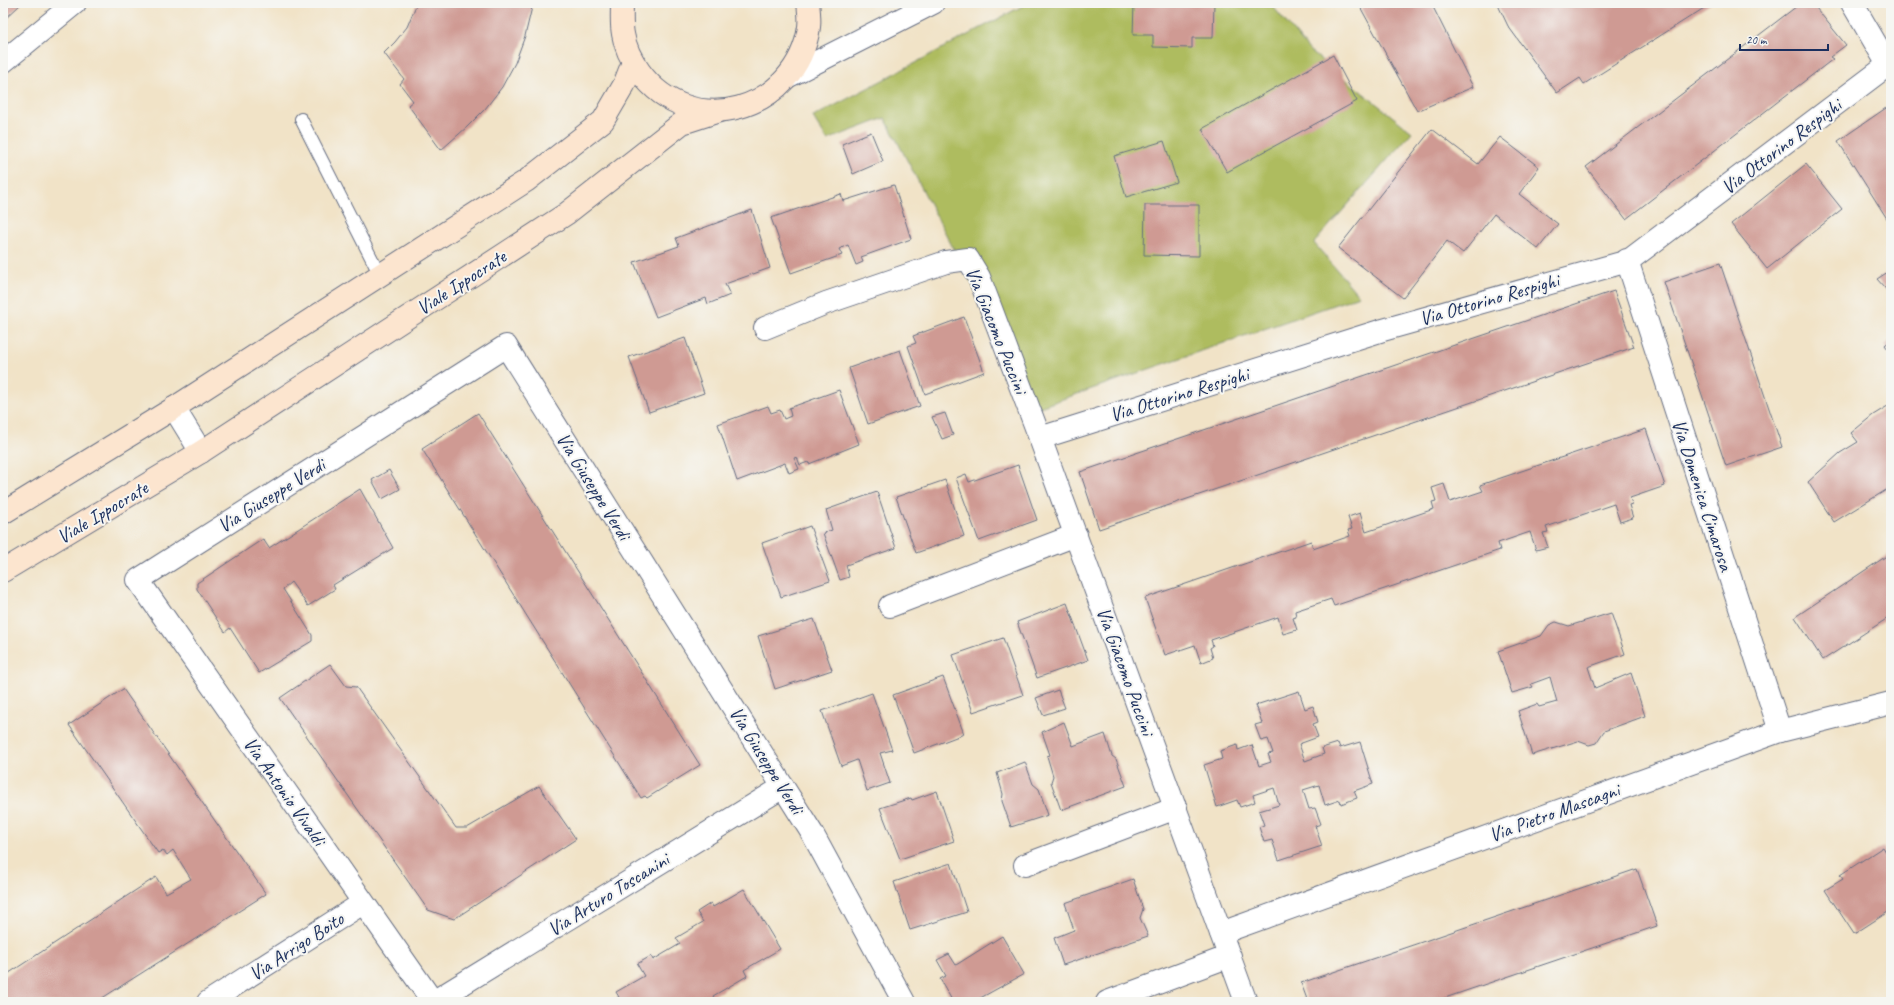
<svg xmlns="http://www.w3.org/2000/svg" width="1894" height="1005" viewBox="0 0 1894 1005" font-family="Caveat,sans-serif">
	<rect width="100%" height="100%" fill="#f6f6f2"/>
	<filter id="ink" filterUnits="userSpaceOnUse"><feTurbulence type="fractalNoise" baseFrequency=".025" numOctaves="2"/><feDisplacementMap in="SourceGraphic" scale="8" xChannelSelector="R" yChannelSelector="G"/><feConvolveMatrix kernelMatrix="1 2 1 2 8 2 1 2 1" color-interpolation-filters="sRGB"/></filter>
	<filter id="wash" filterUnits="userSpaceOnUse"><feTurbulence type="fractalNoise" baseFrequency=".012" numOctaves="4" result="noise"/><feDisplacementMap in="SourceGraphic" scale="16" xChannelSelector="R" yChannelSelector="G"/><feGaussianBlur stdDeviation="0.9" result="paint"/><feColorMatrix in="noise" values="0 0 0 0 0 0 0 0 0 0 0 0 0 0 0 0 0 1.4 0 .05"/><feComposite in="paint" operator="in"/></filter>
	<g filter="url(#wash)">
		<rect width="100%" height="100%" fill="#f1e3c7"/>
		<path fill="#aebc5e" stroke="#64765e" d="M1028,3h242l40,48 102,81 -98,111 45,53 -322,112 -152,-290 -58,22 -14,-23z"/>
		<g id="blocks">
			<g fill="#cf9a93">
				<path d="M3,3h19l-19,18z"/>
				<path d="M417,3h116l-8,33 -10,27 -13,24 -17,22 -18,18 -26,23 -33,-45 5,-4 -13,-17 4,-5 -20,-26 11,-11 12,-15z"/>
				<path d="M1134,3h80l-1,35h-21v10l-39,-1v-12h-20z"/>
				<path d="M1358,3h73l42,84 -56,24z"/>
				<path d="M1497,3h76l2,4 6,-4h131l-128,81 -4,-6 -23,15 -49,-67z"/>
				<path d="M1801,3h11l34,42 -16,12 3,2 -207,160 -40,-52z"/>
				<path d="M1333,55l24,46 -130,71 -25,-43z"/>
				<path d="M1886,108l5,8v109l-53,-84z"/>
				<path d="M1432,129l46,35 22,-27 39,30 -20,27 39,30 -20,25 -44,-35 -31,39 -16,-12 -44,57 -65,-50z"/>
				<path d="M871,132l12,29 -30,13 -11,-30z"/>
				<path d="M1164,141l13,41 -51,15 -12,-41z"/>
				<path d="M1806,164l36,45 -75,60 -36,-45z"/>
				<path d="M894,185l17,54 -50,18 2,5 -7,3 -8,-20 -9,4 3,6 -51,18 -20,-55 70,-24 2,7z"/>
				<path d="M1145,205h54v51l-55,-1z"/>
				<path d="M752,210l18,58 -45,16 5,11 -22,9 -2,-6 -50,19 -22,-55 45,-16 -3,-8z"/>
				<path d="M1720,263l62,184 -56,19 -62,-184z"/>
				<path d="M1891,270v25l-14,-16z"/>
				<path d="M1614,291l20,56 -535,182 -19,-57z"/>
				<path d="M964,317l20,55 -59,22 -17,-48 8,-3 -3,-7z"/>
				<path d="M685,338l19,55 -55,19 -20,-55z"/>
				<path d="M1891,340v13l-6,-8z"/>
				<path d="M900,350l20,56 -52,18 -19,-56z"/>
				<path d="M839,390l20,54 -50,20 -1,-2 -8,3 -3,-8 -3,1 5,11 -10,4 -4,-10 -48,18 -19,-57 50,-18 3,7 9,-3 4,9 7,-3 -2,-8z"/>
				<path d="M1891,404v83l-57,35 -26,-40 32,-29 18,-11 -7,-9 22,-18z"/>
				<path d="M478,413l222,352 -53,33 -2,-2 -4,2 -219,-349z"/>
				<path d="M945,413l8,22 -11,4 -10,-22z"/>
				<path d="M1646,429l19,57 -35,12 2,6 -3,1 4,13 -13,4 -6,-18 -68,23 2,5 -5,1 5,14 -12,3 -6,-18 -32,11 2,7 -163,55 -3,1 -3,-7 -36,12 1,6 -3,1 4,12 -14,4 -5,-17 -67,23 2,6 -3,2 3,10 -12,5 -6,-18 -30,10 -20,-57 166,-57 2,8 37,-13 -2,-6 4,-1 -4,-12 12,-4 6,19 68,-23 -2,-7 4,-1 -4,-13 12,-4 6,18 33,-11 -3,-6z"/>
				<path d="M1018,465l19,55 -58,21 -23,-63 10,-4 3,8z"/>
				<path d="M389,470l11,19 -18,10 -10,-19z"/>
				<path d="M945,480l19,56 -48,17 -20,-56z"/>
				<path d="M360,489l33,59 -60,37 2,4 -27,17 -17,-24 -8,7 29,46v6l-53,32 -29,-45 -5,4 -28,-43v-6l66,-44 6,9z"/>
				<path d="M877,492l19,56 -50,17 3,12 -9,3 -17,-47 9,-3 -6,-20z"/>
				<path d="M810,526l20,55 -49,16 -19,-54z"/>
				<path d="M1891,553v63l-68,44 -28,-43z"/>
				<path d="M1067,603l21,57 -51,18 -20,-56z"/>
				<path d="M1611,613l14,41 -37,13 7,21 36,-15 14,43 -41,15 -8,12 -7,2 -11,-4 -46,14 -14,-44 19,-7 2,3 18,-5 -7,-25 -19,7 2,3 -21,6 -14,-42 43,-15 8,-11 7,-3 13,4z"/>
				<path d="M814,619l18,51 -57,19 -17,-53z"/>
				<path d="M1003,638l20,57 -50,17 -20,-57z"/>
				<path d="M330,664l16,22 10,1 100,141h11l72,-42 37,53 -122,80 -26,-9 -148,-212z"/>
				<path d="M943,677l21,57 -50,19 -21,-58z"/>
				<path d="M123,689l143,205 -170,108h-93v-25l153,-100 10,16 25,-14 -18,-29 -6,5 -4,-5 -5,3 -89,-128z"/>
				<path d="M1058,690l7,18 -22,7 -7,-17z"/>
				<path d="M1299,691l6,18 8,-3 5,16 -5,2 5,13 -19,7 6,17 19,-7 -2,-6 16,-5 2,5 20,-6 13,42 -19,7 3,7 -16,6 -1,-4 -15,5 -6,-20 -16,5 6,19 6,-1 6,16 -6,2 7,20 -43,14 -7,-20 -8,2 -5,-15 5,-2 -5,-14 20,-6 -5,-17 -21,7 2,7 -15,5 -3,-7 -20,7 -13,-42 18,-6 -2,-8 17,-6 1,5 14,-5 7,21 12,-4 -3,-8 5,-1 -5,-14 -7,2 -6,-16 7,-2 -6,-18z"/>
				<path d="M872,693l20,57 -12,3 10,30 -23,8 -10,-31 -16,6 -19,-55z"/>
				<path d="M1064,722l9,24 32,-12 7,22 4,3 10,27 -65,24 -10,-28 2,-6 -6,-20 3,-1 -8,-23z"/>
				<path d="M1025,762l8,22 6,5 9,26 -37,12 -9,-26 1,-7 -6,-21z"/>
				<path d="M937,791l17,50 -54,18 -20,-51 31,-10 1,2z"/>
				<path d="M1883,847l3,5 5,-3v61l-37,24 -29,-44 18,-11 -3,-4z"/>
				<path d="M951,863l16,49 -57,18 -16,-48z"/>
				<path d="M1637,869l20,57 -224,76h-125l-7,-19z"/>
				<path d="M1133,879l10,30 -3,9 8,18 -85,29 -9,-27 20,-8 -9,-27z"/>
				<path d="M744,889l36,60 -36,21 3,6 -34,20 3,6h-106l9,-5 -3,-5 28,-16 -7,-12 14,-8 2,4 27,-16 -4,-6 27,-16 -6,-10 14,-9 2,4z"/>
				<path d="M1002,936l22,38 -51,28h-20l-13,-23 6,-3 -9,-16 12,-6 7,11z"/>
			</g>
		</g>
	</g>
	<g filter="url(#ink)">
		<use href="#blocks" fill-opacity="0" stroke="#666e83" stroke-width="1"/>
		<g fill="none" stroke-linecap="round" stroke-linejoin="round">
			<g stroke="#666e83" stroke-width="14">
				<path id="service" d="M301,119l79,156"/>
			</g>
			<g stroke="#666e83" stroke-width="24">
				<g id="minor">
					<path d="M3,62l72,-59"/>
					<path d="M1627,260l153,471"/>
					<path d="M765,328l61,-25 120,-41 22,-3 11,18 61,161 206,564"/>
					<path d="M174,408l27,44"/>
					<path d="M1040,438l343,-108 245,-69 260,-196"/>
					<path d="M890,606l186,-71"/>
					<path d="M1025,865l151,-57"/>
					<path d="M1221,933l559,-202 111,-28"/>
					<path d="M208,1002l155,-99"/>
					<path d="M433,1002l-295,-422 368,-234 306,487 92,169"/>
					<path d="M433,1002l350,-215"/>
					<path d="M1107,1002l123,-46"/>
				</g>
			</g>
			<g stroke="#666e83" stroke-width="24">
				<g id="tertiary">
					<path d="M1852,3l39,67"/>
					<path d="M789,76l144,-73"/>
				</g>
			</g>
			<g stroke="#666e83" stroke-width="24">
				<g id="secondary">
					<path d="M622,3c0,10 -1,21 1,31 2,13 9,27 17,38 51,70 157,39 169,-45 1,-7 0,-16 -1,-24"/>
					<path d="M3,513l171,-105 352,-227 77,-60 21,-36 9,-23"/>
					<path d="M3,571l198,-119 365,-238 116,-91 37,-12"/>
				</g>
			</g>
			<use href="#service" stroke="#fff" stroke-width="12"/>
			<use href="#minor" stroke="#fff" stroke-width="22"/>
			<use href="#tertiary" stroke="#fff" stroke-width="22"/>
			<use href="#secondary" stroke="#fce5cf" stroke-width="22"/>
		</g>
	</g>
	<g text-anchor="middle" stroke-width="4" stroke-linejoin="round" paint-order="stroke">
		<g font-size="20" fill="#1b2f5e" stroke="#f6f6f2">
			<text transform="translate(1781 146) rotate(-37)" y="7">Via Ottorino Respighi</text>
			<text transform="translate(461 282) rotate(-33)" y="7">Viale Ippocrate</text>
			<text transform="translate(1489 299) rotate(-16)" y="7">Via Ottorino Respighi</text>
			<text transform="translate(997 330) rotate(68)" y="7">Via Giacomo Puccini</text>
			<text transform="translate(1179 394) rotate(-17)" y="7">Via Ottorino Respighi</text>
			<text transform="translate(594 486) rotate(58)" y="7">Via Giuseppe Verdi</text>
			<text transform="translate(271 495) rotate(-32)" y="7">Via Giuseppe Verdi</text>
			<text transform="translate(1703 495) rotate(72)" y="7">Via Domenica Cimarosa</text>
			<text transform="translate(102 512) rotate(-31)" y="7">Viale Ippocrate</text>
			<text transform="translate(1126 671) rotate(70)" y="7">Via Giacomo Puccini</text>
			<text transform="translate(767 760) rotate(58)" y="7">Via Giuseppe Verdi</text>
			<text transform="translate(285 791) rotate(55)" y="7">Via Antonio Vivaldi</text>
			<text transform="translate(1554 812) rotate(-20)" y="7">Via Pietro Mascagni</text>
			<text transform="translate(608 894) rotate(-32)" y="7">Via Arturo Toscanini</text>
			<text transform="translate(296 946) rotate(-33)" y="7">Via Arrigo Boito</text>
		</g>
	</g>
	<rect width="1894" height="1005" fill="none" stroke="#f6f6f2" stroke-width="16"/>
	<path d="M1740 44v6h88v-6" fill="none" stroke="#1b2f5e" stroke-width="2"/>
	<text x="1746" y="44" font-size="12" fill="#1b2f5e" stroke="#f6f6f2" stroke-width="3" paint-order="stroke">20 m</text>
</svg>
